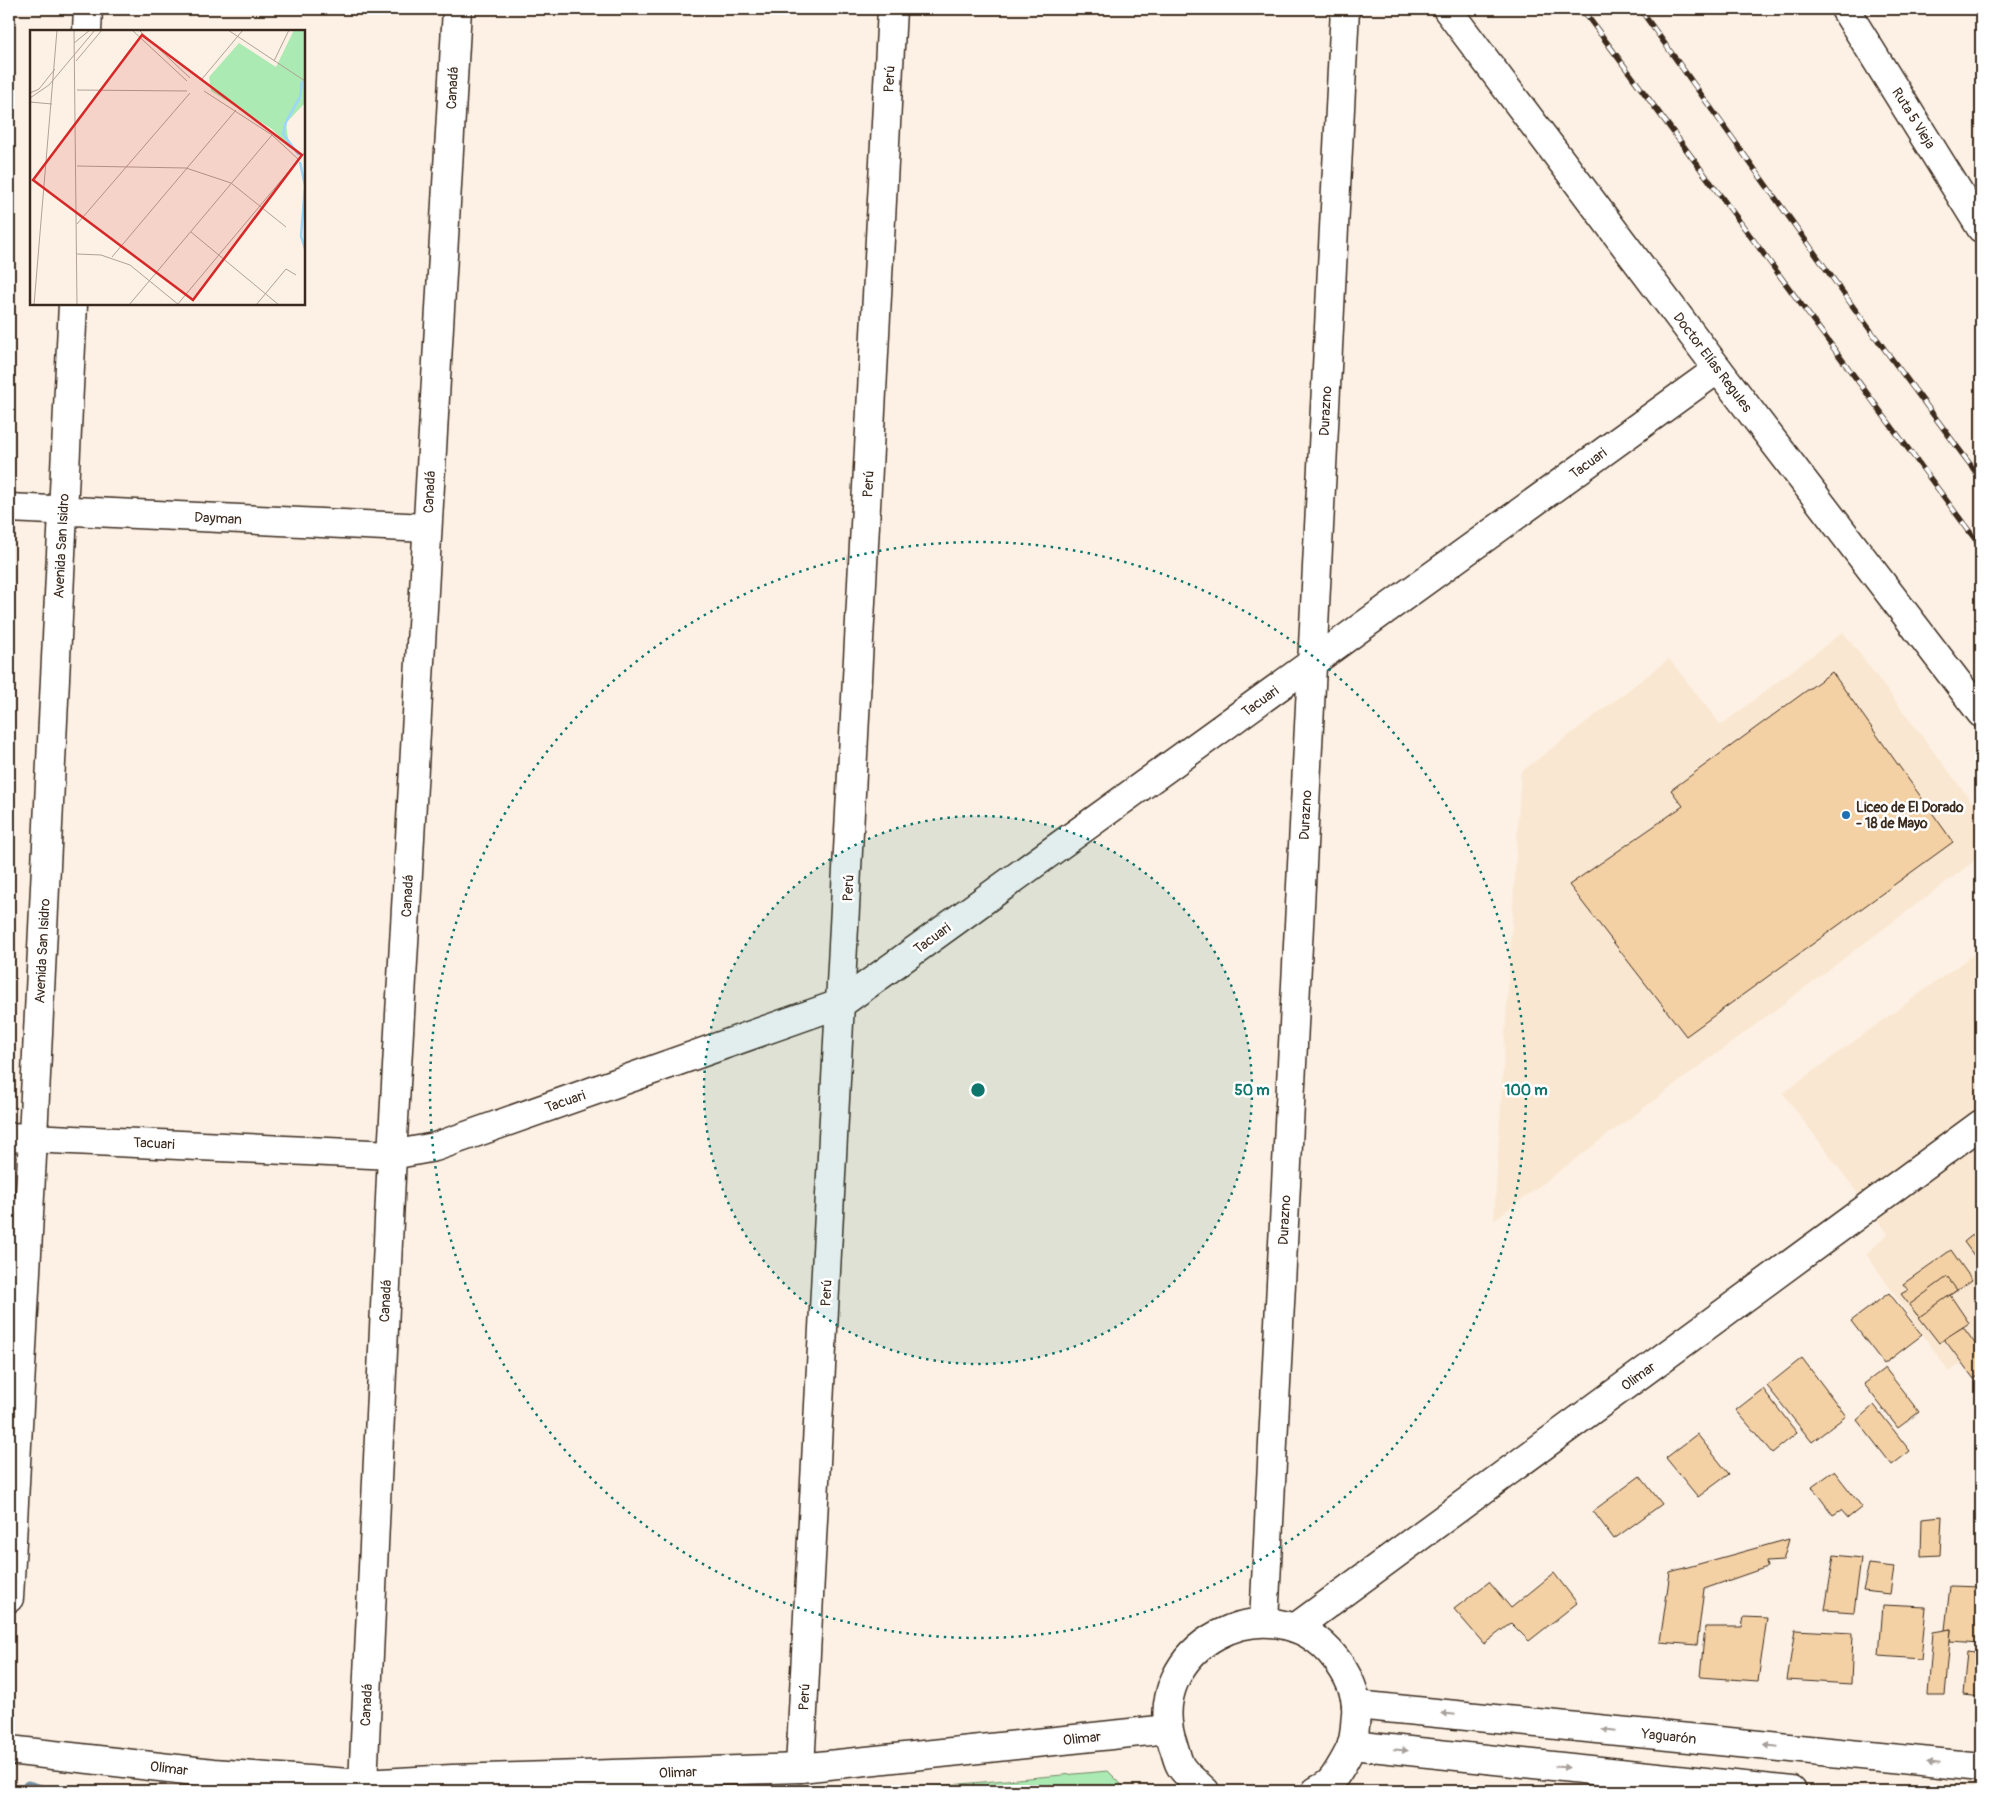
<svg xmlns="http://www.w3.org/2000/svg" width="1990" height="1800" viewBox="0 0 1990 1800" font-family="Pangolin,sans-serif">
	<rect width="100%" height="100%" fill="#fcf1e4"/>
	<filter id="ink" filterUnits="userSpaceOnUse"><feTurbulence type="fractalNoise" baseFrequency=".02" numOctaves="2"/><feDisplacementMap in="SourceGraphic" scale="10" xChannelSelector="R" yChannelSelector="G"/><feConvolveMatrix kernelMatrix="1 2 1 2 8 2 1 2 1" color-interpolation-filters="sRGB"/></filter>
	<g filter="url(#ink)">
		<g fill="#fae7d1">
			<path d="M1843,632l138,182v42l-487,364 27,-448 148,-113 52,66z"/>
			<path d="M1981,949v401l-32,22 -83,-118 22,-20 -105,-141z"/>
		</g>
		<path fill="#abeab2" stroke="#738a68" d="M1108,1771l20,20h-247z"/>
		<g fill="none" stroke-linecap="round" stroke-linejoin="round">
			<path stroke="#7591a3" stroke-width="11" d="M28,1786l17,5"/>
		</g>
		<g fill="#f4d1a5" stroke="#3b2a1e">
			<path d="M1832,672l121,170 -267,194 -117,-151 114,-79 -12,-16z"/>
			<path d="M1981,1228v37l-17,-23z"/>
			<path d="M1951,1250l21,30 -22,15 19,28 -30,20 -38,-49 7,-4 -5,-6z"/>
			<path d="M1947,1277l10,13 -38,27 -10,-12z"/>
			<path d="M1889,1293l33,42 -38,29 -33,-43z"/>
			<path d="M1963,1327l18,25v22l-7,5 -30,-40z"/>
			<path d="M1802,1358l44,58 -34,26 -45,-56z"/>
			<path d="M1885,1368l34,44 -21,16 -34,-44z"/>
			<path d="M1763,1389l34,44 -25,20 -36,-43z"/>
			<path d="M1874,1405l36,46 -18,14 -35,-45z"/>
			<path d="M1697,1434l32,40 -31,23 -32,-39z"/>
			<path d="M1834,1471l28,36 -14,11 -7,-8 -8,5 -21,-28z"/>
			<path d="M1640,1476l22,28 -48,35 -21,-28z"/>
			<path d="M1942,1516l-2,39 -19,1 1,-38z"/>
			<path d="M1789,1539l-6,22 -17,1 1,5 -63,22 -7,56 -37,-3 10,-70z"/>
			<path d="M1834,1555l27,3 -7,54 -29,-2z"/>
			<path d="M1869,1564l25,3 -4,27 -27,-3z"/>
			<path d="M1554,1573l23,30 -48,38 -18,-18 -27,21 -30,-35 35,-27 22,26z"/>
			<path d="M1950,1586l31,1v56l-31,-2 1,-12 -6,1z"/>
			<path d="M1883,1605l43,2 -5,52 -42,-3z"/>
			<path d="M1744,1617l23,1 -9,63 -58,-4 5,-50h37z"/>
			<path d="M1951,1629l-6,66h-17l5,-63z"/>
			<path d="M1795,1630l58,3 -2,51 -64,-4z"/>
			<path d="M1967,1651l14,2v44l-18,-2z"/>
		</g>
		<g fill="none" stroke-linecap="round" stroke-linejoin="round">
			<g stroke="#3b2a1e" stroke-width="31">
				<g id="street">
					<path d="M9,508l418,20"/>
					<path d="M9,1137l383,18 43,-8 407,-144 876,-634"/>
					<path d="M1264,1622l81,-1613"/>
					<path d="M1295,1628l686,-504"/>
					<path d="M1356,1705l625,62"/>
					<path d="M1352,1745l440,46"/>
					<path d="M9,1750l204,23 150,11 89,-5 348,-11 368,-39"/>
					<path d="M800,1768l92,-1759"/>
					<path d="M363,1784l29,-629 65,-1146"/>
					<path d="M1205,1791c-7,-7 -18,-15 -24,-24 -4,-6 -5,-15 -8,-22 -34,-97 99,-168 162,-87 12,15 23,36 21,56 -1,9 -1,21 -4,30 -2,8 -17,34 -23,39 -3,3 -9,6 -13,8"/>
				</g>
			</g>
			<g stroke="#3b2a1e" stroke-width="31">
				<g id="secondary">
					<path d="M1447,9l271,360 263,344"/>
					<path d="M1845,9l136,219"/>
					<path d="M87,31l1,-22"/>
					<path d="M9,1598l24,-461 40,-833"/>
				</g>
			</g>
			<use href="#street" stroke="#fff" stroke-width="28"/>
			<use href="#secondary" stroke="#fff" stroke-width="28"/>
			<g stroke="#3b2a1e" stroke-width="5.5">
				<g id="rail">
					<path d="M1582,9l399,538"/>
					<path d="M1640,9l214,299 127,171"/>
				</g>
			</g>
			<use href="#rail" stroke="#fff" stroke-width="4" stroke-dasharray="11" stroke-linecap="butt"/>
		</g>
		<defs><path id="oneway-solid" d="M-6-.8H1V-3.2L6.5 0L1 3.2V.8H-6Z" transform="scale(1.25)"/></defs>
		<g fill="#a79f9a">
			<use href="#oneway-solid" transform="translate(1448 1714) rotate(-174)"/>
			<use href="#oneway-solid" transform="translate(1609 1730) rotate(-174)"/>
			<use href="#oneway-solid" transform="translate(1771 1746) rotate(-174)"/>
			<use href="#oneway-solid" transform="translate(1401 1750) rotate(6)"/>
			<use href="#oneway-solid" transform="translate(1933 1762) rotate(-174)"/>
			<use href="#oneway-solid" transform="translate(1562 1767) rotate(6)"/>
		</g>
	</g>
	<circle cx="978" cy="1090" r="274" fill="#0f766e" fill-opacity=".12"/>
	<g fill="none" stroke="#0f766e" stroke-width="2.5" stroke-dasharray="2.5 5">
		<circle cx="978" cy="1090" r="274"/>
		<circle cx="978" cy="1090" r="548"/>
	</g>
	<circle fill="#1f6fb2" stroke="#fff" stroke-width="2" cx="1846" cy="815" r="5"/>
	<g text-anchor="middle" stroke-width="5" stroke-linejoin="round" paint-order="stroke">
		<g font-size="14" fill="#3b2a1e" stroke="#fff">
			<text transform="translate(889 79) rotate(-87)" y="5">Perú</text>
			<text transform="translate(452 88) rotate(-87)" y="5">Canadá</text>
			<text transform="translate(1914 118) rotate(58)" y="5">Ruta 5 Vieja</text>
			<text transform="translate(1713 362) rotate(53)" y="5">Doctor Elías Regules</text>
			<text transform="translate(1325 411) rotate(-87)" y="5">Durazno</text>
			<text transform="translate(1588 463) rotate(-36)" y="5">Tacuari</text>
			<text transform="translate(868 484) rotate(-87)" y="5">Perú</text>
			<text transform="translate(429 492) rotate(-87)" y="5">Canadá</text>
			<text transform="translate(218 518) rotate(3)" y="5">Dayman</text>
			<text transform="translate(61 546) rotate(-87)" y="5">Avenida San Isidro</text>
			<text transform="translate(1260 701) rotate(-36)" y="5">Tacuari</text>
			<text transform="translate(1305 815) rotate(-87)" y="5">Durazno</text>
			<text transform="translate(848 888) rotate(-87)" y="5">Perú</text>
			<text transform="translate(407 896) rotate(-87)" y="5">Canadá</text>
			<text transform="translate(932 938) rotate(-36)" y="5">Tacuari</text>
			<text transform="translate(42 951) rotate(-87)" y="5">Avenida San Isidro</text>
			<text transform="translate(565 1101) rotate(-19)" y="5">Tacuari</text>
			<text transform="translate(154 1143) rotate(3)" y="5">Tacuari</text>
			<text transform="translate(1284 1220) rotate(-87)" y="5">Durazno</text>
			<text transform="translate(826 1293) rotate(-87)" y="5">Perú</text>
			<text transform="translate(385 1301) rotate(-87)" y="5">Canadá</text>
			<text transform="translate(1638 1376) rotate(-36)" y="5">Olimar</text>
			<text transform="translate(804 1697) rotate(-87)" y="5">Perú</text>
			<text transform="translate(366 1705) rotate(-87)" y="5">Canadá</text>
			<text transform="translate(1669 1736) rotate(6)" y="5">Yaguarón</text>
			<text transform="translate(1082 1738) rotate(-6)" y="5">Olimar</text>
			<text transform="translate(169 1768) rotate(7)" y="5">Olimar</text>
			<text transform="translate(678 1772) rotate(-2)" y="5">Olimar</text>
		</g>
		<g font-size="14" font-weight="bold" fill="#3b2a1e" stroke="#fff" text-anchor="start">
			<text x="1856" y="812">Liceo de El Dorado<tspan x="1856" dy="16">- 18 de Mayo</tspan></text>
		</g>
	</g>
	<g transform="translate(30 30)">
		<rect width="275" height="275" fill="#fcf1e4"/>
		<path d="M264,0h11v73l-19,20 3,24 -17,-18 -61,-38 -2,-14 30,-34 37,24z" fill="#abeab2"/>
		<path fill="none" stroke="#9bd6fb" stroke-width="2.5" d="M269,125l-16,-21 3,-12 14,-25 2,-16M270,132l5,24 -4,50 4,13"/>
		<path fill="none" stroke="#afa195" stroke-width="1" d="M44,0l3,275M102,0l55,51M109,0l51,48M198,0l77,51M44,13l16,-13M46,31l26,-31M244,31l15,-31M172,49l41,-49M47,60l110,1M174,61l68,44 27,25M0,63l9,-4 16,-20M0,68l19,-13 46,-55M0,72l22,2M47,136l109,2 45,15 55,44M47,194l113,-131M161,202l88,73M47,224l24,1 29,10 49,40M82,227l124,-147M4,275l23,-275M99,275l143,-170M147,275l128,-153M226,275l30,-36 10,6"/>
		<path fill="#d62828" fill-opacity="0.15" stroke="#d62828" stroke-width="2.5" d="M112,5l160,120 -109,145 -160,-120z"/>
		<rect width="275" height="275" fill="none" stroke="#3b2a1e" stroke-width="2.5"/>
	</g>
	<circle cx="978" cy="1090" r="8" fill="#0f766e" stroke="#fff" stroke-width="2.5"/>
	<g font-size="15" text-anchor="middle" font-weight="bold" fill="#0f766e" stroke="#fff" stroke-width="5" stroke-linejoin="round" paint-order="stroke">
		<text x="1252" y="1095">50 m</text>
		<text x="1526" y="1095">100 m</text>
	</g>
	<rect width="1990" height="1800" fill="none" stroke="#fff" stroke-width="30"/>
	<rect x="15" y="15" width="1960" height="1770" fill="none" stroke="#3b2a1e" stroke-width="2" filter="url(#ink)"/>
</svg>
